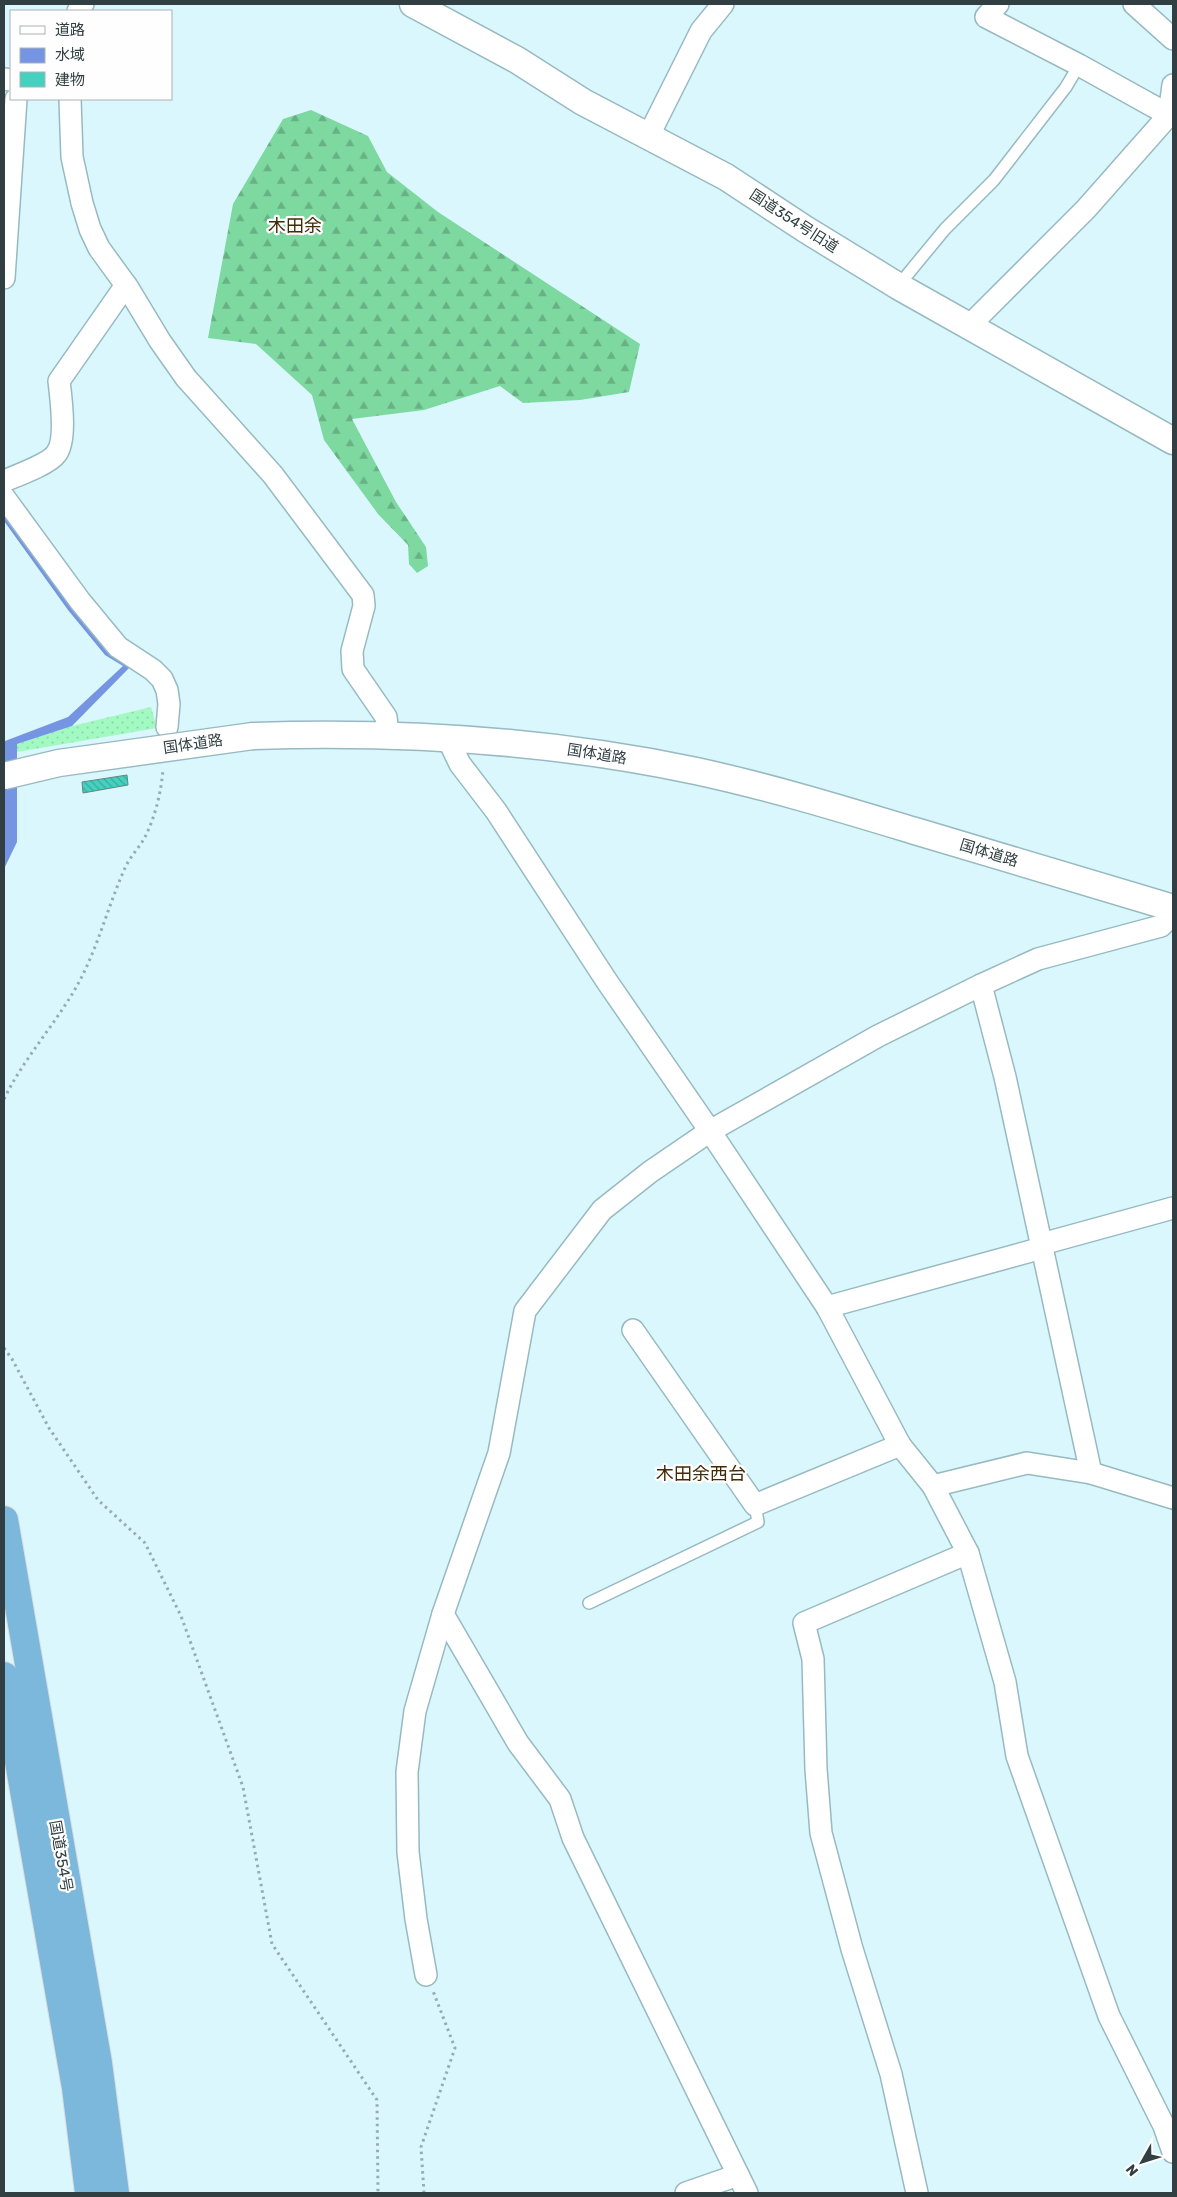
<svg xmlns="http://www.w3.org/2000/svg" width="1177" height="2197" viewBox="0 0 1177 2197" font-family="Rubik,'Noto Sans JP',sans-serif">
	<defs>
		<pattern id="forest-firs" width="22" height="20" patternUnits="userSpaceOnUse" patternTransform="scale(1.25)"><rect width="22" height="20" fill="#7dd9a0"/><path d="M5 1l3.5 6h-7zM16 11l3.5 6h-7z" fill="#67b184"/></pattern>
		<pattern id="park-dots" width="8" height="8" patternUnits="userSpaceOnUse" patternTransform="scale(1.25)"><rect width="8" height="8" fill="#a2fac2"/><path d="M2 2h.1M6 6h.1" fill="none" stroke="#8cd7a8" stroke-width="1.8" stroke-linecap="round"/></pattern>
		<pattern id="building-back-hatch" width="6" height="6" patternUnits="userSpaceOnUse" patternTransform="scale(1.25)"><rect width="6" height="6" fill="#44d1bf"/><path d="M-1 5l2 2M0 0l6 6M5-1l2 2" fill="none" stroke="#39ab9d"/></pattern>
	</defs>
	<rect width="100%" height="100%" fill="#daf7fd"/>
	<path fill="url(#forest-firs)" d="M311,110l57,26 19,36 51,40 202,132 -11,48 -49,8 -57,3 -23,-17 -76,24 -72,9 44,83 30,45 2,19 -11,7 -8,-9 -1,-19 -30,-31 -54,-74 -12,-45 -56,-51 -48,-6 25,-134 50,-85z"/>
	<path fill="url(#park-dots)" d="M151,707l6,21 -140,24v-8l55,-18z"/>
	<path fill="#7595e3" d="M4,505l128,160 -60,61 -55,18v98l-13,27 1,-128 63,-24 55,-51 -18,-11 -37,-45 -64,-89z"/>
	<path fill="url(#building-back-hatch)" stroke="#658680" d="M127,775l1,10 -45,8 -1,-11z"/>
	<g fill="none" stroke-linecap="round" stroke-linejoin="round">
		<g stroke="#97bac1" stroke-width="14">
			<g id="service">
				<path d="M898,286l47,-57 49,-49 72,-93 13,-22"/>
				<path d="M589,1603l169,-81 -3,-17"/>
			</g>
		</g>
		<g stroke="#97bac1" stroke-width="24">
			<g id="minor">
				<path d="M998,4l-12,13 93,48 90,50"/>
				<path d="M1134,4l39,35"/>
				<path d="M78,11l5,-7"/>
				<path d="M4,79l7,1"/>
				<path d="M70,99l2,58 10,46 8,26 9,19 29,40 32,53 26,37 87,97 90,120 1,11 -12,45 1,18 33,48 2,17"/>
				<path d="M648,137l53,-106 22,-27"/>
				<path d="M4,278l12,-179"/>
				<path d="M969,326l117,-117 83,-94 4,-30"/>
				<path d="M4,481c12,-5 45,-17 52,-27 11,-13 5,-56 3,-73l67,-96"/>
				<path d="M4,497l76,104 38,46 35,23 9,9 5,11 2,14 -2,23"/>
				<path d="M447,737l13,27 36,47 110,169 104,151 117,176 73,138 33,41 35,67 37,129 12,74 92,260 55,110 9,26"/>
				<path d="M981,985l24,92 86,396"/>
				<path d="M827,1307l215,-59 7,-6 124,-34"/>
				<path d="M633,1330l122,175 145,-60"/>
				<path d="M933,1486l94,-23 64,10 82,25"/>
				<path d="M443,1614l75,129 42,56 13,39 22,45 152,310"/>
				<path d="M426,1975l-10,-56 -8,-67 -1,-80 8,-61 28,-97 56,-161 26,-142 77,-101 48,-38 60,-41 168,-95 103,-51 57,-26 123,-33 12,-12"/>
				<path d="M686,2193l52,-18"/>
				<path d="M917,2193l-26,-119 -39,-125 -31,-116 -5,-64 -3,-110 -9,-36 164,-70"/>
			</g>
		</g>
		<g stroke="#97bac1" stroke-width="29">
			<g id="tertiary">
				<path d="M413,4l104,56 66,42 143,75 79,52 93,57 275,155"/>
				<path d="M253,736c150,-5 296,4 443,35 74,16 146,38 219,60 86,25 172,51 258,77"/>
			</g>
		</g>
		<g stroke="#dadcdd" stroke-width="30">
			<g id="trunk">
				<path d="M4,1520l94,543 17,130"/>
				<path d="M4,1676l72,412 13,105"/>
			</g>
		</g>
		<g stroke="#95acb1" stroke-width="3" stroke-dasharray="2.5 4" stroke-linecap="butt">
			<path d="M4,1099c19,-39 48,-71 70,-108 23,-39 33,-83 51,-123 5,-11 13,-19 19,-29 11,-21 17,-46 19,-69"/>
			<path d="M4,1348l8,11 37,69 49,72 47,43 36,73 62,171 29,157 105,156 1,93"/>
			<path d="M424,2193l-3,-46 34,-99 -22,-57"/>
		</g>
		<use href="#service" stroke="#fff" stroke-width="11"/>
		<use href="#minor" stroke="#fff" stroke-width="21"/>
		<use href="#tertiary" stroke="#fff" stroke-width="26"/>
		<use href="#trunk" stroke="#7cb7dc" stroke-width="28"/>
		<g stroke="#97bac1" stroke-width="29" stroke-linecap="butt">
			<path id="tertiary-bridge" d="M4,776l55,-13 194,-27"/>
		</g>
		<use href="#tertiary-bridge" stroke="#fff" stroke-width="26"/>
	</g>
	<g text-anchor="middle" stroke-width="4.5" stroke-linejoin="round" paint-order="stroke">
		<g font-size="15" fill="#313f42" stroke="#fefefe">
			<text transform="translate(794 221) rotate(33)" y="5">国道354号旧道</text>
			<text transform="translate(193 744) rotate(-8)" y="5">国体道路</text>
			<text transform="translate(597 754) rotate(9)" y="5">国体道路</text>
			<text transform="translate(989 853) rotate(17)" y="5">国体道路</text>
			<text transform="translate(61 1856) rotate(80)" y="5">国道354号</text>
		</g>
		<g font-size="18" fill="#422a06" stroke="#fefefe">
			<text x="295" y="232">木田余</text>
			<text x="701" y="1480">木田余西台</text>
		</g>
	</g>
	<rect width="1177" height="2197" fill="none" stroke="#313f42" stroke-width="10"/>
	<rect x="10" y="10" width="162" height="90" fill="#fefefe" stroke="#acb2b3"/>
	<rect x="20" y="26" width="25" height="8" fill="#ffffff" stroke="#acb2b3"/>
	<text x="55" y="35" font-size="15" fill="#313f42">道路</text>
	<rect x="20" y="48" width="25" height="15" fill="#7595e3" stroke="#acb2b3"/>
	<text x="55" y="60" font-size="15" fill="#313f42">水域</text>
	<rect x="20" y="72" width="25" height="15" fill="#44d1bf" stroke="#acb2b3"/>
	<text x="55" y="85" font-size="15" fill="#313f42">建物</text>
	<g transform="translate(1142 2162) rotate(231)" stroke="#fefefe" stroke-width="4" paint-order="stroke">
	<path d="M0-4L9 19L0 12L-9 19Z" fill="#313f42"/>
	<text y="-8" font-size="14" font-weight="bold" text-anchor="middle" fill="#313f42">N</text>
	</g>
</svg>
